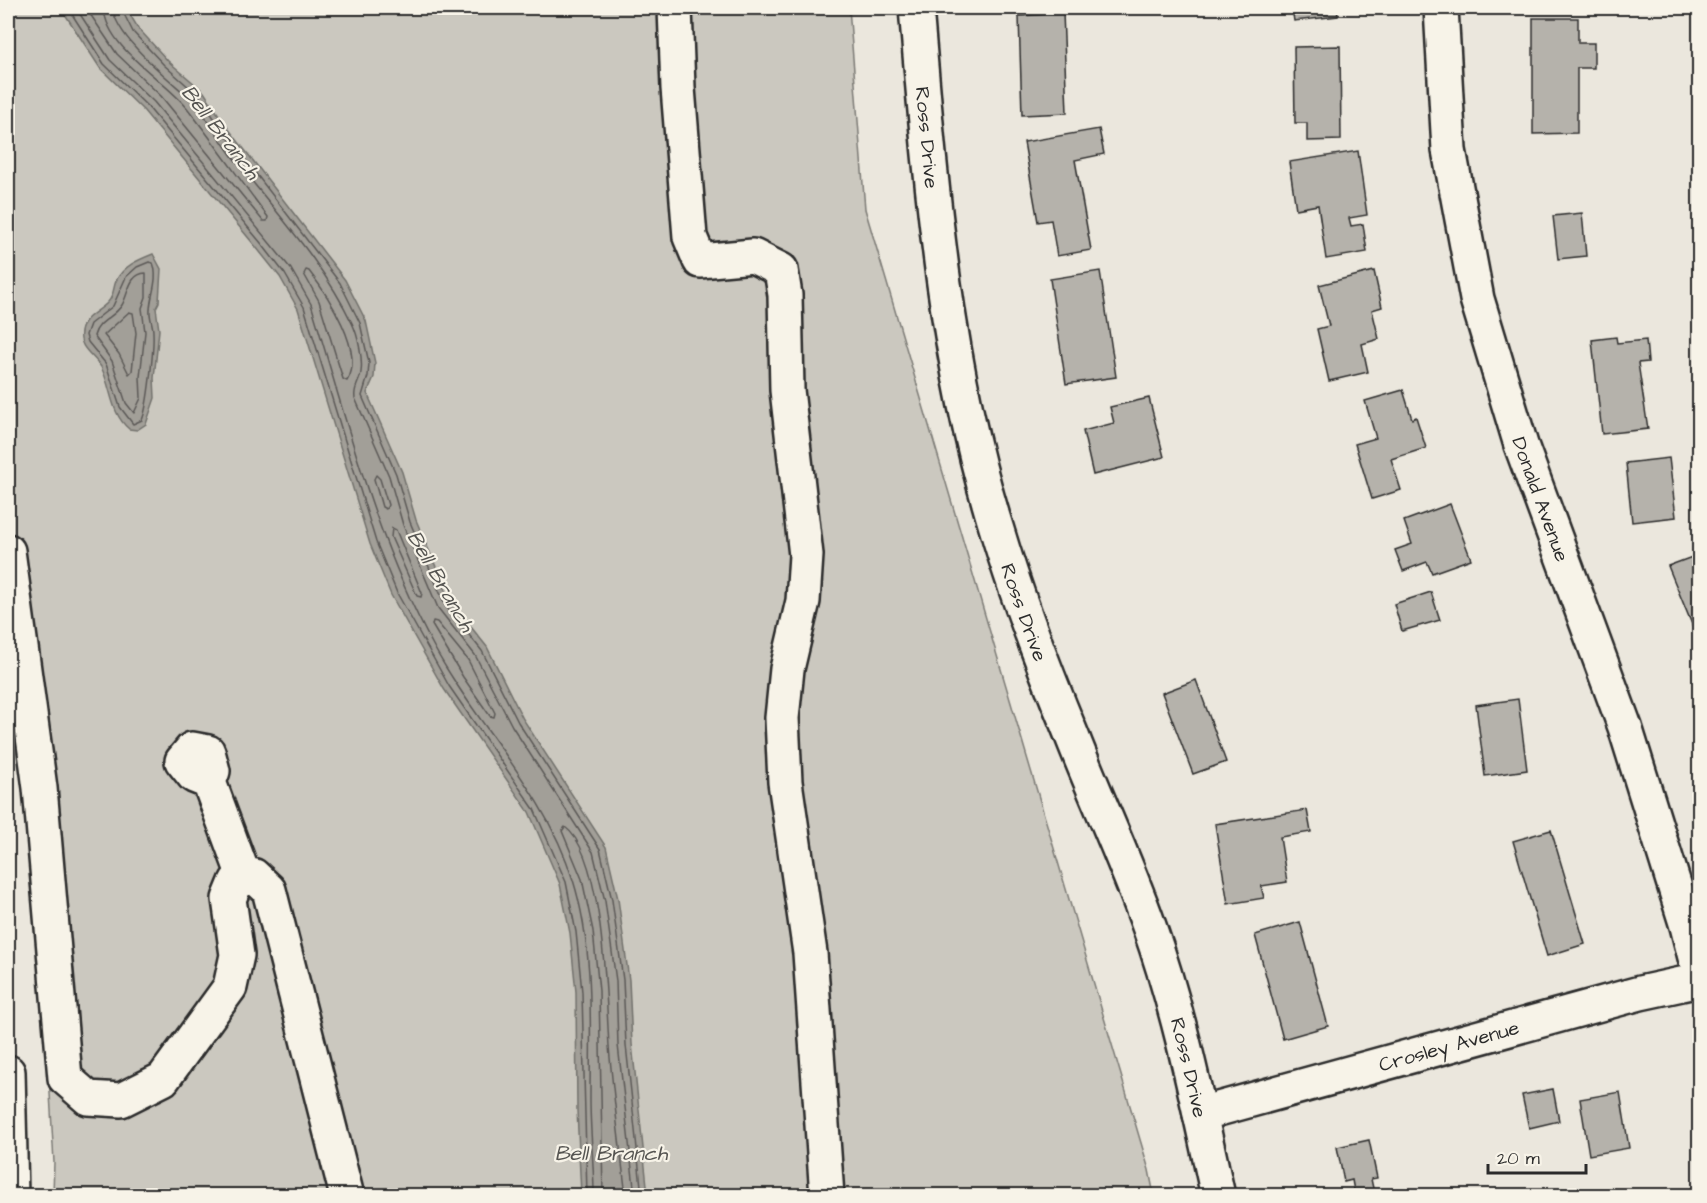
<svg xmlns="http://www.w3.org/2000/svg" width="1707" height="1203" viewBox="0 0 1707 1203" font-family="'Architects Daughter',sans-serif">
	<rect width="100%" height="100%" fill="#ebe7dd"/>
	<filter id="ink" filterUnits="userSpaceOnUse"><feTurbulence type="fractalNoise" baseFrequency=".0167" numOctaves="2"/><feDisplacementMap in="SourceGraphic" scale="12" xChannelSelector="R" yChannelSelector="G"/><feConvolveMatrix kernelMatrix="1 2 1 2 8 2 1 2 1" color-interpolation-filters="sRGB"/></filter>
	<g filter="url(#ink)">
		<path fill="#cbc8bf" stroke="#7b7a75" stroke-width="1.5" d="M8,8h841l16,201 284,961 5,25h-1101l1,-33 -14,-242 -25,-211 -7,-36z"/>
		<g fill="#a29f98" stroke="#72716c" stroke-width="1.5">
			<path d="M61,8h65l12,20 30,33 36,31 20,31 121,157 21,41 9,42 -1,14 -7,16 35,79 14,48 35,82 36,45 36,72 83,128 12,52 11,81 3,64 16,151h-67l-4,-85 -1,-118 -6,-59 -10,-49 -31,-72 -85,-123 -53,-94 -21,-51 -72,-235 -18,-32 -24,-30 -112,-136 -44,-43z"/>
			<path d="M153,254l8,15 -2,33 -3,6 3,22 -5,48 1,20 -9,26 -9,6 -8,-1c-19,-16 -17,-41 -28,-62 -7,-12 -23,-19 -20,-35 3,-17 17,-19 27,-30 6,-6 5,-14 8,-21 7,-15 22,-21 37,-27z"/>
		</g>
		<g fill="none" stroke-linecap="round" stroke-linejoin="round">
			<g stroke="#5b5957" stroke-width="1.5">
				<path d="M68,8l36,56 44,43 113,136 24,31 19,33 72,235 21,51 52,93 85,123 32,73 10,50 6,60 5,204"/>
				<path d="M76,8l34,52 44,42 137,167 20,35c36,117 64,235 123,343 43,79 112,145 139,233 22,70 17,148 17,220 0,32 4,64 4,96"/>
				<path d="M86,8l31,46 44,42 102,125h4l1,-4c-27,-36 -53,-73 -80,-108 -22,-29 -82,-60 -84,-101"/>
				<path d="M113,8c2,28 52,68 72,86 19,17 32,42 47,62 41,53 91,106 120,167 6,12 11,36 9,49 -1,10 -8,16 -6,26l34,78 14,49 35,83 37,47 37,71 81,126 12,49 11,80 2,64 17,151"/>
				<path d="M121,8l12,24 31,33 36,32 20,30 120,156 20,40 9,40 -1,13 -6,20 34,78 14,48 35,83 37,46 36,71 82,127 12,51 11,80 3,65 16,151"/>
				<path d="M149,262l4,1c6,15 -2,31 -3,46 -1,8 3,15 3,23 1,16 -5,75 -11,88l-9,4 -13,-17 -14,-43 -18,-22 -2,-7 4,-11 23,-18 13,-29 11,-10z"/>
				<path d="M306,270l3,1c18,23 57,82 38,110l-4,-2 -24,-78 -15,-27z"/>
				<path d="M146,273v24l-4,11 3,24 -5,45 1,21 -7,15 -8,-10 -14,-42 -18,-25c4,-16 20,-18 28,-31 7,-11 6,-31 24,-32z"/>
				<path d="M129,312l4,1 3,20 -4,38 -3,3 -10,-20 -15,-19z"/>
				<path d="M376,475l4,4 8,26 -2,4 -4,-2 -8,-28z"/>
				<path d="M392,528l4,2 26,63 -1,4 -4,-1 -26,-59z"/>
				<path d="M433,621l4,1 31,38 27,53 -1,4 -4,-1 -27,-39 -31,-52z"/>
				<path d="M603,1196l-4,-205 -6,-60 -11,-52 -20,-48 3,-4c39,28 41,172 44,219 4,50 11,100 17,150"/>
			</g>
		</g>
		<g fill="#b5b2ab" stroke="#2b2b2b" stroke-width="1.5">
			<path d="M1292,8h45l1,8 -44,5z"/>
			<path d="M1063,13l4,100 -45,2 -3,-99z"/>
			<path d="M1533,18h45v25h16v25h-17v65l-44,1z"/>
			<path d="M1340,46l1,94 -34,1v-18h-12l-1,-76z"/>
			<path d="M1099,129l5,25 -29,6 16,90 -34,6 -6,-36 -13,2 -14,-80z"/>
			<path d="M1358,151l9,64 -18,3 2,8 12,-2 4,28 -41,7 -8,-54 -22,4 -7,-47z"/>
			<path d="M1582,213l4,43 -28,3 -5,-43z"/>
			<path d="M1100,271l16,106 -50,7 -16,-105z"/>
			<path d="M1374,271l8,36 -10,3 7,29 -17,5 6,28 -39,9 -12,-52 12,-3 -10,-41z"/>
			<path d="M1616,337l1,6 29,-3 2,22 -10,1 10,66 -46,5 -10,-94z"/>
			<path d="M1403,390l9,29 4,-2 10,31 -35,11 10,31 -29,9 -17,-55 21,-6 -11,-37z"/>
			<path d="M1149,398l15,59 -71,18 -10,-44 31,-8 -4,-16z"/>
			<path d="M1669,458l7,59 -44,5 -6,-59z"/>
			<path d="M1450,504l21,55 -39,14 -5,-11 -24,9 -8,-21 17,-6 -8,-23z"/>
			<path d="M1700,554v79l-4,1 -28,-68z"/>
			<path d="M1431,592l9,28 -38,11 -8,-27z"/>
			<path d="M1196,680l30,82 -33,12 -31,-81z"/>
			<path d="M1518,699l9,71 -42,6 -9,-71z"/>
			<path d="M1307,810l4,22 -31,5 7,45 -26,4 3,12 -36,6 -13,-80z"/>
			<path d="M1551,830l34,114 -38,12 -34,-115z"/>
			<path d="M1300,922l28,104 -45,13 -28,-104z"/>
			<path d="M1553,1089l6,32 -30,7 -7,-33z"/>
			<path d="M1620,1092l9,56 -40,7 -9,-56z"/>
			<path d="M1369,1140l8,38 -6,1 3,14 8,-1v4h-27l-3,-16 -8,2 -7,-35z"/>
		</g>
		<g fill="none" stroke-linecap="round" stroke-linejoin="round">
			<g stroke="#2b2b2b" stroke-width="38">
				<g id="minor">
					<path d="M675,8l3,80 12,149 10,24 53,-5 28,14 4,25 2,95 19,165 -3,46 -16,68 -5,49 3,64 25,171 17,243"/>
					<path id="s1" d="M916,8c15,174 28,351 80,519 21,71 48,141 76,209 25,64 54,125 77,190 31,87 49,179 69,270"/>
					<path id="s2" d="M1441,8l8,142 28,149 44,146 104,282 62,199 13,51"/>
					<path d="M8,551l32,237 25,290 23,20 33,2 42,-21 67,-92 7,-32 -8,-56 7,-17 18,-6 15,14 78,306"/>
					<path d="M209,782l-15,-6 -12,-15 10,-12 16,3 5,19 -4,11 36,97"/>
					<path d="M8,1072l3,124"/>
					<path id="s3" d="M1200,1114l440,-121 60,-13"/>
				</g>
			</g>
			<use href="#minor" stroke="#f7f3e8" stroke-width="33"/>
		</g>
	</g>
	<g text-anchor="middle" stroke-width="4.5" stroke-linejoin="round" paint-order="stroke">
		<g font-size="20" fill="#2b2b2b" stroke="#f7f3e8">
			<text dy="7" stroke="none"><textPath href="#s1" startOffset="130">Ross Drive</textPath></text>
			<text dy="7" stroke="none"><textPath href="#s2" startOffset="504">Donald Avenue</textPath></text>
			<text dy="7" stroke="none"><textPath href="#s1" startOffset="616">Ross Drive</textPath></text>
			<text dy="7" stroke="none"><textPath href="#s3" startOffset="258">Crosley Avenue</textPath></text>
			<text dy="7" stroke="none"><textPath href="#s1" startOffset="1101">Ross Drive</textPath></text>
		</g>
		<g font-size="21" font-style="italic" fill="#555451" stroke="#f7f3e8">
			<text transform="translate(221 132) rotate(52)" y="7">Bell Branch</text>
			<text transform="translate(441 581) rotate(60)" y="7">Bell Branch</text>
			<text x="611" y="1160">Bell Branch</text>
		</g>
	</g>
	<rect width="1707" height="1203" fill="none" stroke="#f7f3e8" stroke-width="30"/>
	<rect x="15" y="15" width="1677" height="1173" fill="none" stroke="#2b2b2b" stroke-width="2" filter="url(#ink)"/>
	<path d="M1488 1164v9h98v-9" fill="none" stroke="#2b2b2b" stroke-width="3"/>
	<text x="1497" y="1164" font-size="18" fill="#2b2b2b" stroke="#f7f3e8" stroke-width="4.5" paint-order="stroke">20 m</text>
</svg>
